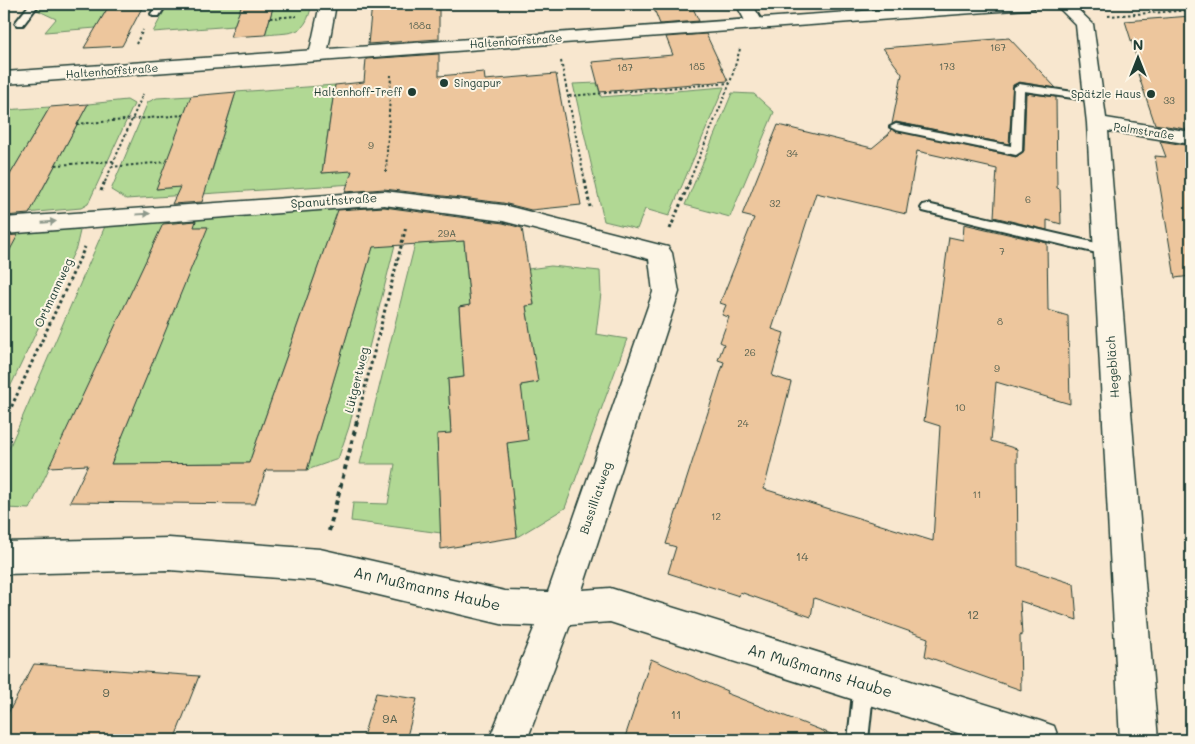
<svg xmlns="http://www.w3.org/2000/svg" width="1195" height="744" viewBox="0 0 1195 744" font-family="Mali,sans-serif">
	<rect width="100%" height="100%" fill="#f8e7cf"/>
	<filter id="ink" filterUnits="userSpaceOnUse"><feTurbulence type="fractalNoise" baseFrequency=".02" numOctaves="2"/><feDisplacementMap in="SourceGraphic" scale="10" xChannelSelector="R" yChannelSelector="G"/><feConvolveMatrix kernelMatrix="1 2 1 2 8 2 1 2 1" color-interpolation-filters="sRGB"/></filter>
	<g filter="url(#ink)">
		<g fill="#b1d894" stroke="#688a64">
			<path d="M42,4h68l-14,24 -51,4 11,-13 -19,-9z"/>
			<path d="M168,4h74l-8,22 -81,6z"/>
			<path d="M274,4h38c-7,32 -17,28 -47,31z"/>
			<path d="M597,83l4,14 123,-10 -55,129 -24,-7 -8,20 -33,-8 -31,-137z"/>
			<path d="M335,85l-13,88 47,-4 -1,14 -242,16 -15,-9 37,-88 9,-4 34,-2 -34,93 51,-5 28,-92z"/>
			<path d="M732,93l22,1 20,18 -44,105 -45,-12z"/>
			<path d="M127,100l7,4 -46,100 -7,4 -77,7v-17l36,-4 48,-90z"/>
			<path d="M50,107l-46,78v-75z"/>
			<path d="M405,205l-56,222 -11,32 -31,11 67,-227 -39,-24 -86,244 -138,1 96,-237 -46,2 -131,280 -26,-1v-48l102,-236z"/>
			<path d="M72,226l8,5 -4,17 -72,152v-168z"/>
			<path d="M464,241l6,64 -11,2 5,70 -16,2 3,54 -14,2 4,98 -90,-12 2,-18 35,1 7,-40h-35l55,-220z"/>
			<path d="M551,266l49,5 1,22 -5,41 31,5 -62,169 -48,29 -10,-94 13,-58 18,-3 -12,-76 8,-2 -6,-35z"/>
		</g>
		<g fill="#edc69d" stroke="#1f3d34">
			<path d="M110,4h34l-22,42 -38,2z"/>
			<path d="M242,4h32l-9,31 -35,2z"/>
			<path d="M372,4h67v35l-71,5z"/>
			<path d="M652,4h39l8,17 -39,3z"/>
			<path d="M1191,16v114l-36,-6 -17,-50 4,1 -17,-54z"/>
			<path d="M706,34l22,47 -128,11 -8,-30 81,-7 -7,-18z"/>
			<path d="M1009,38l47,50 -37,-6 -6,3 -4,59 -113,-22 -4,2 10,-50 -19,-26z"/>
			<path d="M439,54v22l45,-4 1,8 71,-6 25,131 -50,5 -28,-7 -119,-14 -39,3 7,-21 -30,2 13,-88 29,-3 2,-23z"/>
			<path d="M236,92l-34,110 -30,2 8,-17 -24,2 35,-93z"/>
			<path d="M1026,93l30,4 1,91 3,1 1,35 -14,-4v10l-53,-13 3,-48 -80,-18 -11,63 -90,-21 -44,136 12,4 -12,43 19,6 -27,107 169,52 7,-115 -16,-5 25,-184 14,3 1,-16 83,19 1,67 20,6 2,88 -74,-22 -5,59 26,8 1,117 56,18 3,36 -57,-19 2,35 -2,-1 1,55 -96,-34 3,-18 -114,-40 -3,19 -71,-25 -1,4 -71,-23 8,-26 -10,-3 58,-182 -6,-2 6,-16 -4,-2 9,-25 -7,-2 4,-10 -6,-2 34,-85 -12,-3 36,-90 94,23 17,-14 2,-5 125,28 8,-6z"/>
			<path d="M88,104l-59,110 -25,2v-31l46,-78z"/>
			<path d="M1160,141l31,5v130l-16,2 -20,-122 11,1z"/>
			<path d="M384,207l119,16 19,5 12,77 -8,1 12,76 -17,3 7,55 -21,3 10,94 -76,12 -4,-115 14,-1 -3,-54 16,-2 -5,-70 11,-2 -6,-64 -91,6 -66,223h-41l-11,34 -185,-2 18,-37 -39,2 114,-243 33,-3 -2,6h14l-97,237 138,-1 89,-253z"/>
			<path d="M18,235l-14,26v-25z"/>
			<path d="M651,659l76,32 -1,2 115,45v2h-217z"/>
			<path d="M34,664l165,12 -25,64h-132l-38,-3v-16z"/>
			<path d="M376,693l41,6 -11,41h-44z"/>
		</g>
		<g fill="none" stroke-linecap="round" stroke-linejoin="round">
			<g stroke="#1f3d34" stroke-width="4">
				<g id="service">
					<path d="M30,4h9l-16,21h-6l-2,-2z"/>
					<path d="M158,4h9l-8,12h-6l-2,-2z"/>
					<path d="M1019,84l75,11 5,3 -5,3 -70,-10 -2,60 -6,4 -120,-25 -6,-3 6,-3 115,22 3,-59z"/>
					<path d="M927,204l178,41 5,2 2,3 -2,3 -5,2 -182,-44 -2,-3 2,-3z"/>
					<path d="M864,674l7,3 3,7 -6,56h-20l6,-56 3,-7z"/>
				</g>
			</g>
			<g stroke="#1f3d34" stroke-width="3">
				<g id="minor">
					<path d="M320,4h16l-9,51 -3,4 -6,1 -6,-1 -3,-4z"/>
					<path d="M736,4h16l12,20 -3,4 -6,1 -6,-1z"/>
					<path d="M1055,4h17l21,20 13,94 85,14v12l-83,-13 50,609h-38l-33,-617 -11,-98z"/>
					<path d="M384,191l119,14 157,40 8,2 4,6 7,39 -97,298 28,-2 430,133 14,5 5,14h-79l-370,-118 -40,3 -43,115h-38l46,-114 -30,-1 -185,-44 -151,-11 -165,4v-32l165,-4 151,11 185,42 43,1 105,-300 -4,-33 -146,-38 -119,-16 -380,29v-16z"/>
				</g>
			</g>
			<g stroke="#1f3d34" stroke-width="3">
				<path id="tertiary" d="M962,4h74l-2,4 -6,1 -1024,75v-12z"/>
			</g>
			<g stroke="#1f3d34" stroke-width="2" stroke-dasharray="2.5 2.5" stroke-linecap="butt">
				<path d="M1108,16l83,-6"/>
				<path d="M270,18l27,-2"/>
				<path d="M136,44l7,-14"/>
				<path d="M561,61l24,121"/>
				<path d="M569,96l161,-13"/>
				<path d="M77,124l107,-9"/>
				<path d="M56,165l58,-4"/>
				<path d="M111,167l55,-5"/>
				<path d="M386,172l5,-97"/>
				<path d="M105,182l38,-88"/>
				<path d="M689,182l41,-99 10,-34"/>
			</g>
			<g stroke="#1f3d34" stroke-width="3" stroke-dasharray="3 3" stroke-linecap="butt">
				<path d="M585,181l5,26"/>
				<path d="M101,191l4,-10"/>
				<path d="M670,229l20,-48"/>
				<path d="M4,423l81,-176"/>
				<path d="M356,423l50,-196"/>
			</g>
			<g stroke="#1f3d34" stroke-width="4" stroke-dasharray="4.5 4.5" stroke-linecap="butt">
				<path d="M4,424l1,-2"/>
				<path d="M329,531l28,-109"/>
			</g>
			<use href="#service" fill="#fcf5e5" fill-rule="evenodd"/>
			<use href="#minor" fill="#fcf5e5" fill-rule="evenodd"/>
			<use href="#tertiary" fill="#fcf5e5" fill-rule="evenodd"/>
		</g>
		<defs><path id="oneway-solid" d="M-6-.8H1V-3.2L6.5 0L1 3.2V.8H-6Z" transform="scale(1.25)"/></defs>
		<g fill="#8e998c">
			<use href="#oneway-solid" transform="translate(143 214) rotate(-4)"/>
			<use href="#oneway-solid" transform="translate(49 222) rotate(-5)"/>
		</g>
	</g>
	<g fill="#1f3d34" stroke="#fcf5e5" stroke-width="2">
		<circle cx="444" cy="83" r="5"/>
		<circle cx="412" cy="92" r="5"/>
		<circle cx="1151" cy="94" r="5"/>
	</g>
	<g text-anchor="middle" stroke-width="4" stroke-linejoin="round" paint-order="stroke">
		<g font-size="10" fill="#525f4e">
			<text x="420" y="29">188a</text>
			<text x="998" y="51">167</text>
			<text x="697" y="70">185</text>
			<text x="947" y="70">173</text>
			<text x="625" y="71">187</text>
			<text x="1169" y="104">33</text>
			<text x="371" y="149">9</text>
			<text x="792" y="157">34</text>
			<text x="1028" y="203">6</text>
			<text x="775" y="207">32</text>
			<text x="447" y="237">29A</text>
			<text x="1002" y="255">7</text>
			<text x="1000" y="325">8</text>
			<text x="750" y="356">26</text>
			<text x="997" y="372">9</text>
			<text x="960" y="411">10</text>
			<text x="743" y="427">24</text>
			<text x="977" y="498">11</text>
			<text x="716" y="520">12</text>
		</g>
		<g font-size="11" fill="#1f3d34" stroke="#fcf5e5">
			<text transform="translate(516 41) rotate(-4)" y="4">Haltenhoffstraße</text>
			<text transform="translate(112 71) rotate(-4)" y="4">Haltenhoffstraße</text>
			<text transform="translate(1144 131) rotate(9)" y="4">Palmstraße</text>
		</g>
		<g font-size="11" fill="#1f3d34" stroke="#fcf5e5" text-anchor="end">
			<text x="454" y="87" text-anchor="start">Singapur</text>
			<text x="402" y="96">Haltenhoff-Treff</text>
			<text x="1141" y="98">Spätzle Haus</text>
		</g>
		<g font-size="12" fill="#1f3d34" stroke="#fcf5e5">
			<text transform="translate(334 201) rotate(-4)" y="4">Spanuthstraße</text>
			<text transform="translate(54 293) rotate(-65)" y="4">Ortmannweg</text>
			<text transform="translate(1113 367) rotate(-94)" y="4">Hegebläch</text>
			<text transform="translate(357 380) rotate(-76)" y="4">Lütgertweg</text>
			<text transform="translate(596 498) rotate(-71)" y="4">Bussilliatweg</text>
		</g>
		<g font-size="12" fill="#525f4e">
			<text x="802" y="561">14</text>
			<text x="973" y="619">12</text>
			<text x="106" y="697">9</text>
			<text x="676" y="719">11</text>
			<text x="390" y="723">9A</text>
		</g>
		<g font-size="15" fill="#1f3d34" stroke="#fcf5e5">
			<text transform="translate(427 589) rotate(13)" y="5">An Mußmanns Haube</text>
			<text transform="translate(820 671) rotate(17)" y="5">An Mußmanns Haube</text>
		</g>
	</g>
	<rect width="1195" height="744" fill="none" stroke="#fcf5e5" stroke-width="20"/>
	<rect x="10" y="10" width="1175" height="724" fill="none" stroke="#1f3d34" stroke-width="2" filter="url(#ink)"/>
	<g transform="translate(1138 58)" stroke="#fcf5e5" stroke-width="4" paint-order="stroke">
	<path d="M0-4L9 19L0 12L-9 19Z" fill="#1f3d34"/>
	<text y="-8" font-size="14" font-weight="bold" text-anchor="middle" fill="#1f3d34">N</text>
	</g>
</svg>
